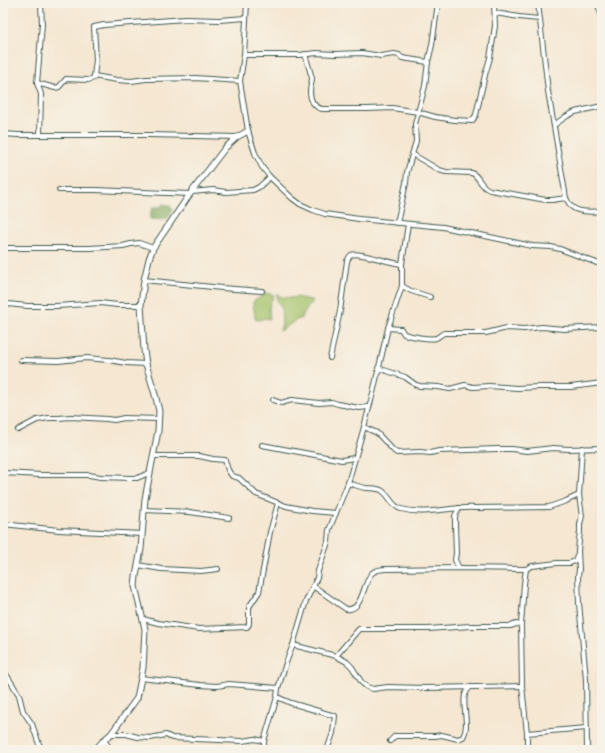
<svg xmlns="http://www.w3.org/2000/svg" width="605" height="753" viewBox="0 0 605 753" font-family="'Comic Neue',sans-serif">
	<rect width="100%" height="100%" fill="#f7f3e8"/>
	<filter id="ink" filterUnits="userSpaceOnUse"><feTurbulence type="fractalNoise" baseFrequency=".025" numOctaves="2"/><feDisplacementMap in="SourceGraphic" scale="8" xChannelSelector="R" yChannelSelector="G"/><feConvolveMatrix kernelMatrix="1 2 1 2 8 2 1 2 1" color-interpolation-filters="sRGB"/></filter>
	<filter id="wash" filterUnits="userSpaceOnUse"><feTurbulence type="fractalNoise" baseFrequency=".012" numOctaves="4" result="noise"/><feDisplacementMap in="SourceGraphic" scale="16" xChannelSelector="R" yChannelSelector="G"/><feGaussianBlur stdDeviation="0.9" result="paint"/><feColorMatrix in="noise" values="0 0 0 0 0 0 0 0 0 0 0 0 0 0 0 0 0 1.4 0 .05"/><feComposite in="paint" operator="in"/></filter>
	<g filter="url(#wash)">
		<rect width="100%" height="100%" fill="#f5e7d2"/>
		<g fill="#a5c26a" stroke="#62804f">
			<path d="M266,293l8,2 -2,5 -2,2 -1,8 1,9 -5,-1 -7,2 -3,-2c0,-6 -2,-10 -2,-16z"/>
			<path d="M277,294l5,3 9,1 5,-1 15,3 2,1 -13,18h-2l-18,12 2,-8 -1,-16c-5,-5 -4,-7 -4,-13z"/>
		</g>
		<path fill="#84a85e" stroke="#527249" d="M164,204l6,2 3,4c-6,12 -10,10 -23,9l1,-7 2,-5h7z"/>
	</g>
	<g filter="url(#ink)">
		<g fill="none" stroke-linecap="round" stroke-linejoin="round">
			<g stroke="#3f564c" stroke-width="6">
				<g id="minor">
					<path d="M247,3l-3,52 -4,26 8,50 7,22 7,14 8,10 22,21 8,6 13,6 12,4 34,5 84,8 89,19 19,1 9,2 42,16"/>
					<path d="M538,3l10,88 18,107c2,3 3,7 6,9 7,6 21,5 30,4"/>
					<path d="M597,3l4,10 1,11"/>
					<path d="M495,13l24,4 20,2"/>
					<path d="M305,54l7,24c0,5 -2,9 -2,13 0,9 4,16 12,18h46l24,-1 26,4 17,5 20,3 17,1 4,-6 9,-40 5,-17 5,-32 -1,-23"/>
					<path d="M244,55h56l17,-2 18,1 27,-1 19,3 13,-2 5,1 3,3 26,4"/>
					<path d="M94,76l2,-16 -2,-33 10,-2 81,-6 34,1 27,-2"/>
					<path d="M37,83l18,5 4,-1 7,-8 22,1 6,-2v-2l23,4 14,1 15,-2 49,-1 45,3"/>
					<path d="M554,125l13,-9 8,-4 27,-6"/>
					<path d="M3,134l15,1h132l87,2"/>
					<path d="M40,135l1,-41 -4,-11 5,-59 -1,-21"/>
					<path d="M412,154l27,16 7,2 26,1c8,4 8,14 18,17l56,10h6l14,-2"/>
					<path d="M59,190h36l95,4"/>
					<path d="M192,192l21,-2 13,2 27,-2 6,-3 11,-10"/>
					<path d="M397,223l9,-40 1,-11 7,-24 2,-7 -1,-17 10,-38 3,-24 4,-17 6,-42"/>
					<path d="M3,248h87l33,-2 8,-2 8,-1 14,5"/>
					<path d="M144,280l78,8 40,3"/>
					<path d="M402,286l9,5 19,6"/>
					<path d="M3,302l5,2 19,2h30l43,-3 18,2h23"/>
					<path d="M388,328l13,1 3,5c7,2 25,6 32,4 3,-1 5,-4 8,-5h42l21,-5 17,1 18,-2 22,2 38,-2"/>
					<path d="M330,358l10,-47 7,-50c1,-2 2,-4 4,-6 7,-4 41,9 51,9"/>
					<path d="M21,360l37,1 28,-3 23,2 17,3 20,1"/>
					<path d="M378,368l27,9 11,8 4,1 18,1 12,2 15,-4 8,2 16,-1 28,2 22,-1h32l31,-4"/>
					<path d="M273,400l8,3 11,-3 27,3 13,-1 6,2 21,4 9,-1"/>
					<path d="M364,427l13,6 17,18 3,2 23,-1 10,1 9,-2 58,-2h15l15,2 26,-3 15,1 34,-1"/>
					<path d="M18,430l19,-10 12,-2h9l13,-1 36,2 7,1 10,-2 35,1"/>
					<path d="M262,445l80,15 12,-2"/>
					<path d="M582,448l-3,47 3,21 -2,8v7l-2,20 1,19 -1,6 1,27 7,76 1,71"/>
					<path d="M153,456h46l14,3 12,1 3,10 4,6 7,2 17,16 30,12 26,5 24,2"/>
					<path d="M3,473l38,2h48l12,2 30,1h6l12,-5"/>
					<path d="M348,483c6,2 12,4 18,5 5,0 10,0 15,2 9,5 10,16 20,19 25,7 50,-3 75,-1l73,-1 17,-6 13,-6"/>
					<path d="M459,508l-4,8v9l1,28 -1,7 4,8"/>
					<path d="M144,510l46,2 39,6"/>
					<path d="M3,524l56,6 83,4"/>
					<path d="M138,565l23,4 40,2 17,-2"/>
					<path d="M526,569l-2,15 -3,41 1,61 5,47v17"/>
					<path d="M313,586l33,23c17,3 17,-27 26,-36 5,-4 10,-4 15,-4l72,-1 67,1 6,-3 25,-3h13l5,-2 2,-6"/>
					<path d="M143,619l15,4 41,6 48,-2 2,-3v-17l10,-15 11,-60 8,-29"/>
					<path d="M293,645l43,11 11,6 5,5 10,16 5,4 6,2 15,-2 37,1 97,-2"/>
					<path d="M336,656l23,-27h69l42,-3h41l5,-2 5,1"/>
					<path d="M3,669l16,26 4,16 9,13 9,26"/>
					<path d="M141,678l59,7 17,1 12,-2 49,4"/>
					<path d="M527,733l60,-5"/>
					<path d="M111,734h15l12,3 12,1 16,-3 6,3 70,3 13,-2 9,2"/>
					<path d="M104,740l7,10"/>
					<path d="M390,741l5,-5h40l7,-1 16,4 5,-2c7,-12 -1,-29 2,-42 1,-3 3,-6 5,-8"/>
					<path d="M264,750v-9l13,-44"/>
					<path d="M327,750l6,-17 2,-17 -44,-13 -14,-6 1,-9 9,-28 6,-15 13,-44 11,-23 1,-7 10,-29 1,-12 19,-47 16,-56 9,-34 15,-65 14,-42v-22l6,-40"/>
				</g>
			</g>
			<g stroke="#3f564c" stroke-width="7">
				<path id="tertiary" d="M95,750l9,-10 7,-6 26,-36 6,-30 2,-39 -10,-43 1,-10 5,-27 4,-50 13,-68 1,-20 -3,-13 -10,-34 -2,-14 -3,-45 3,-25 5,-21 4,-11 37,-54 35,-46 12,-11 11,-6"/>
			</g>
			<use href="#minor" stroke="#fff" stroke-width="4"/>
			<use href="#tertiary" stroke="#fff" stroke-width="5"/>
		</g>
	</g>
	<rect width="605" height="753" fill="none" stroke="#f7f3e8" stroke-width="16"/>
</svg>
